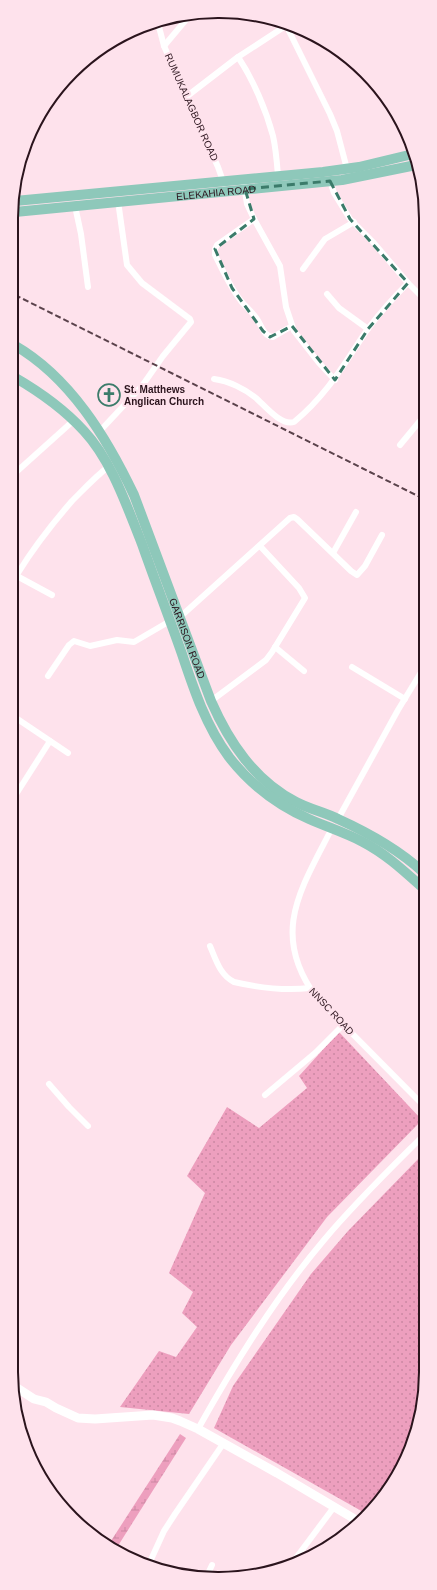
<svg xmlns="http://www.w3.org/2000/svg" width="437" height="1590" viewBox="0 0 437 1590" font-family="Helvetica,sans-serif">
	<defs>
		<pattern id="grass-dots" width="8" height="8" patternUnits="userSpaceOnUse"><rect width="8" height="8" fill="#ed9fbe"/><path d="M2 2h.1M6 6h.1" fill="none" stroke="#cb88a3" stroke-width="1.8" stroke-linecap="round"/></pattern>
		<pattern id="wetland-marsh" width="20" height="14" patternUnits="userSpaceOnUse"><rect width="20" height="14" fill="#ed9fbe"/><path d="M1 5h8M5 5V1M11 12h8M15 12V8" fill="none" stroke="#cb88a3"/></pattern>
	</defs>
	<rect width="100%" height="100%" fill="#fee2ec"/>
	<g fill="url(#grass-dots)">
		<path d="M339,1032l83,88 -95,97 -96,128 -42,69 -69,-7 39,-56 17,6 21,-30 -15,-14 11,-21 -24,-19 36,-80 -18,-17 40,-69 32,21 48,-40 -8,-12z"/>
		<path d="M423,1154l-1,258 -24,63 -33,38 -151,-85 19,-42 78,-112 37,-43z"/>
	</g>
	<path fill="url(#wetland-marsh)" d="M180,1434l6,4 -70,111 -7,-5z"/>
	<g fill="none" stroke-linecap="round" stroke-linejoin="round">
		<g stroke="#fff" stroke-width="6">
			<path d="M158,23l6,23 54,121 6,17"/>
			<path d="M286,25l44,89 7,17 10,38"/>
			<path d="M164,46l26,-31"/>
			<path d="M238,57c15,22 28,53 35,79 3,13 4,27 5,40"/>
			<path d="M186,97l52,-40 49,-32"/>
			<path d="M243,179l4,25 7,15 26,47 6,41 8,24 25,32 16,17"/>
			<path d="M330,181l4,12 16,26 23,23 35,41 16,16"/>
			<path d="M75,206l6,28 7,53"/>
			<path d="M254,219l-37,26 -2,4v6c8,16 15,32 26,46 5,6 12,12 16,18 5,7 6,17 16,18l19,-11"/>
			<path d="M303,269l22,-30 29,-17"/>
			<path d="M327,294l12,14 29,21"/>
			<path d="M214,379c15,2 31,10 42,19 9,8 25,28 38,24 33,-27 50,-58 73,-92 12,-16 26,-32 41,-47"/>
			<path d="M99,432l43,-46 21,-30 28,-34 -1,-3 -48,-36 -15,-18 -9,-64"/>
			<path d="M400,445l24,-29"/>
			<path d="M14,474l59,-53"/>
			<path d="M333,553l23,-41"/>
			<path d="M15,575l37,20"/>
			<path d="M14,576l4,-3c16,-26 34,-49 54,-72 12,-12 23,-24 36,-34"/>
			<path d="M180,617l110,-99 4,-1 3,2 54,52 6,4 8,-9 17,-31"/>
			<path d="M13,640l1,1"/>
			<path d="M275,647l29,24"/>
			<path d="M352,667l53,32"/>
			<path d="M48,676l21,-31 5,-4 16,5 27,-6 17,2 36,-21"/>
			<path d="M211,701l55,-41 6,-8 33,-54 -6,-10 -39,-42"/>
			<path d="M13,716l55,37"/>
			<path d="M13,799l37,-58"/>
			<path d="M338,819l60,-109 25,-41"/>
			<path d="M332,828c-31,61 -63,106 -15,170l106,107"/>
			<path d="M210,946c6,14 10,29 24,36 26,6 50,9 76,6"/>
			<path d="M49,1084l20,23 19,19"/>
			<path d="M265,1095l50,-42 29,-29"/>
			<path d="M198,1429c37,-66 77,-131 126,-189 31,-37 65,-70 99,-104"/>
			<path d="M293,1562l41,-55"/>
			<path d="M149,1564l15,-33 11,-17 48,-70"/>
			<path d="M206,1578l6,-13"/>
		</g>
		<path stroke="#fff" stroke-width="9" d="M14,1386l20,13 12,3 10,6 22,10 17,1 58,-4 19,3 8,3 18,8 79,44 81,48"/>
		<g stroke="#8ec8ba" stroke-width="10">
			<path d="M15,201l308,-29 36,-5 54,-13"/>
			<path id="s1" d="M15,212l327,-32 74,-15"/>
			<path id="s2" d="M14,345c56,32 93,93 120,150l77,206c18,41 43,79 85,101 13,7 28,10 42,17 31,14 60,30 85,53"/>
			<path d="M14,377c26,15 50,32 70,54 28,30 43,76 58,113 13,37 27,73 40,110 12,36 24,72 47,103 21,27 48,48 80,62 18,8 37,14 54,23 23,12 41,29 60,46"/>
		</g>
		<path stroke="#5a424b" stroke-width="2" stroke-dasharray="6 3" stroke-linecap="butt" d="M15,295l409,204"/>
	</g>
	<path fill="none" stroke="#3b7b6a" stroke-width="3" stroke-dasharray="8 5" stroke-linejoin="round" d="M330,181l20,38 58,64 -40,46 -33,51 -43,-54 -22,11 -7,-6 -31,-43 -17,-39 39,-30 -9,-30z"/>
	<defs>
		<g id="church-ring" transform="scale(1.15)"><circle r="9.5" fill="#fee2ec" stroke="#3b7b6a" stroke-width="1.5"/><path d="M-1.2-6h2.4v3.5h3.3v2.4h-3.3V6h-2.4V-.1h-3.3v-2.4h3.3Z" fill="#3b7b6a"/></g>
	</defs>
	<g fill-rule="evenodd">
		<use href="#church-ring" x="109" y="395"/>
	</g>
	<g text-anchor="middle" stroke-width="4" stroke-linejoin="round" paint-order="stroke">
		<g font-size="10" fill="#2b141d" stroke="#fee2ec">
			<text transform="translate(192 107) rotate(66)" y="4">RUMUKALAGBOR ROAD</text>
			<text dy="4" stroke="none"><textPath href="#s1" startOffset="202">ELEKAHIA ROAD</textPath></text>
			<text dy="4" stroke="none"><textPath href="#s2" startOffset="348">GARRISON ROAD</textPath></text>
			<text transform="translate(332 1011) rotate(47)" y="4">NNSC ROAD</text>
		</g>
		<g font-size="10" font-weight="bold" fill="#2b141d" stroke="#fee2ec" text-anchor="start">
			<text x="124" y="393">St. Matthews<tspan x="124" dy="12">Anglican Church</tspan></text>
		</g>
	</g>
	<path d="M0 0H437V1590H0ZM218 18H219A200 200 0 0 1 419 218V1372A200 200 0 0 1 219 1572H218A200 200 0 0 1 18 1372V218A200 200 0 0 1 218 18Z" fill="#fee2ec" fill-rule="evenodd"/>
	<path fill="none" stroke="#2b141d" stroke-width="2" d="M218 18H219A200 200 0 0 1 419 218V1372A200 200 0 0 1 219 1572H218A200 200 0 0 1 18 1372V218A200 200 0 0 1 218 18Z"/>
</svg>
